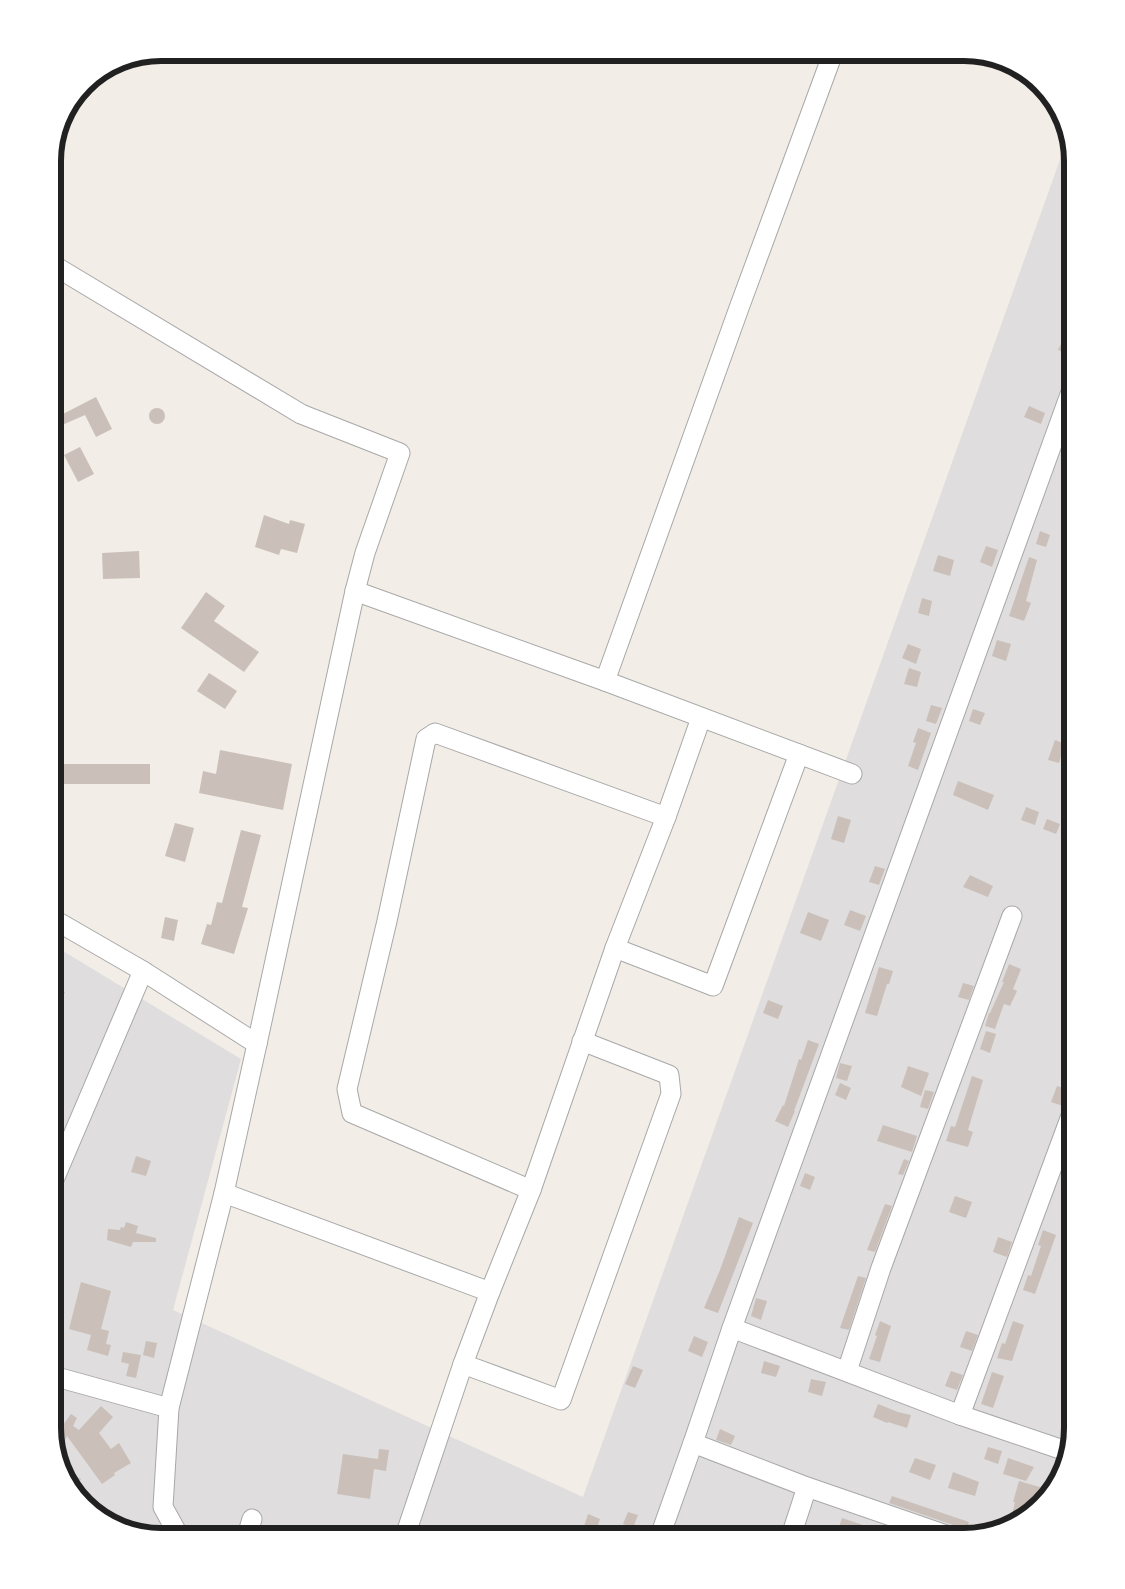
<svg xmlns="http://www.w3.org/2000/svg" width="1125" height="1589" viewBox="0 0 1125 1589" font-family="Manrope,sans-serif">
	<rect width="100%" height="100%" fill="#f2ede7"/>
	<path fill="#dfddde" d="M1067,140l5,22v1266l-14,54 -40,40 -54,14h-809l-48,-14 -40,-40 -14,-55v-482l188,114 -68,251 410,187z"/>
	<g fill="#cac0b9">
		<path d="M1065,336l7,4v9l-2,6 -12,-5z"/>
		<path d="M53,395l8,20 35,-18 16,32 -16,8 -11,-22 -32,14z"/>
		<path d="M1029,406l16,7 -4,11 -17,-7z"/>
		<circle cx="157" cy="416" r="8"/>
		<path d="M80,447l14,27 -16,8 -14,-27z"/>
		<path d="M264,515l25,9 1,-4 15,4 -8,29 -16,-4 -2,6 -24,-8z"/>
		<path d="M1040,531l10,4 -4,12 -10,-3z"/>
		<path d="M986,546l12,4 -6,17 -12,-5z"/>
		<path d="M139,551l1,27 -37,1 -1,-26z"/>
		<path d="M938,555l16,5 -4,16 -17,-5z"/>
		<path d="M1029,557l8,3 -11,41 5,2 -7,18 -15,-5z"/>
		<path d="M206,592l19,14 -11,15 45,31 -15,20 -63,-44z"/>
		<path d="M922,598l10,3 -3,15 -11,-3z"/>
		<path d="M997,640l14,4 -5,17 -14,-5z"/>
		<path d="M908,644l13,5 -5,15 -14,-6z"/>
		<path d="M909,668l12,4 -4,15 -13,-3z"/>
		<path d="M209,673l28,18 -12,18 -28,-18z"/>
		<path d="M931,705l11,3 -6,16 -10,-3z"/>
		<path d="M973,709l12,4 -5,12 -11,-4z"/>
		<path d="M918,728l13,5 -13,37 -10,-4 8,-23 -3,-1z"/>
		<path d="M1055,740l10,4 -6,19 -11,-3z"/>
		<path d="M220,750l72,14 -9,46 -84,-17 4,-22 13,3z"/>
		<rect x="53" y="764" width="97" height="20"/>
		<path d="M958,781l36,14 -6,15 -35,-15z"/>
		<path d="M1026,807l13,5 -4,13 -14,-5z"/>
		<path d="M838,816l13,4 -7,23 -13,-4z"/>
		<path d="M1047,819l13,5 -4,10 -13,-5z"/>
		<path d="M175,823l19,5 -9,34 -20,-6z"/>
		<path d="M241,830l20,5 -19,72 6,1 -14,46 -33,-10 6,-20 4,1 6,-23 5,1z"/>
		<path d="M875,866l10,3 -6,16 -10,-3z"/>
		<path d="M970,875l23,11 -5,11 -25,-10z"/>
		<path d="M850,910l16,6 -6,15 -16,-6z"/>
		<path d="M808,912l21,8 -8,21 -21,-8z"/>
		<path d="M165,917l13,3 -4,21 -13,-3z"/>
		<path d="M1009,964l12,5 -8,20 4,2 -7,15 -6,-2 -9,25 -10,-3 4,-13h1l14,-31h-2z"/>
		<path d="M879,967l14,4 -4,13h-2l-10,32 -12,-3z"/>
		<path d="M963,983l11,3 -5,14 -11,-3z"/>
		<path d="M53,987l12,5 -12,28z"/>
		<path d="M768,1000l15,6 -5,13 -15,-6z"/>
		<path d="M986,1031l10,3 -6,19 -10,-4z"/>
		<path d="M808,1040l11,4 -25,67h1l-7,16 -13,-6 8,-16 1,1 15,-47 2,1z"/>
		<path d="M840,1063l12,3 -5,15 -11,-3z"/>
		<path d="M908,1066l21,7 -8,23 -20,-9z"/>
		<path d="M972,1076l11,4 -15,50 5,2 -5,15 -22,-6 5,-15 4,1z"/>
		<path d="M840,1083l11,5 -5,12 -11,-5z"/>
		<path d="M1057,1086l13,4 -7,16 -12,-4z"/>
		<path d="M925,1090l9,2 -6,17 -8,-2z"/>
		<path d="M883,1125l34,11 -5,16 -35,-11z"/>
		<path d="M136,1156l15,5 -5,15 -15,-4z"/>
		<path d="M904,1159l5,2 -6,14 -5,-1z"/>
		<path d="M805,1173l10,4 -5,13 -10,-4z"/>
		<path d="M955,1196l17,6 -6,16 -17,-6z"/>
		<path d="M885,1204l7,2 -17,46 -8,-2z"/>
		<path d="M739,1217l14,6 -35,90 -14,-5 16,-38z"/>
		<path d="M126,1222l12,4 -2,7 20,5v4h-23l-2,5 -24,-7 1,-11 12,1 1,-3 3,1z"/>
		<path d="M1043,1230l13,5 -21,59 -12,-4 5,-15 3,1 10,-30 -3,-1z"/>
		<path d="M998,1237l14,5 -5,15 -14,-5z"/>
		<path d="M858,1276l8,2 -17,52 -9,-2z"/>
		<path d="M81,1282l30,9 -10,38 8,2 -3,13 5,1 -3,11 -21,-6 4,-15 -22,-6z"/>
		<path d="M756,1298l11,3 -6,19 -10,-4z"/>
		<path d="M880,1321l11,5 -11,36 -11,-3 8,-23 -2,-1z"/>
		<path d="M1013,1321l11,4 -12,36 -15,-3 5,-15 3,1z"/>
		<path d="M966,1331l12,4 -6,16 -12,-4z"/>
		<path d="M694,1336l14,6 -6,15 -14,-6z"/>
		<path d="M146,1341l11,2 -3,15 -11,-3z"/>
		<path d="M123,1352l18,3 -5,23 -10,-2 3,-12 -8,-2z"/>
		<path d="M764,1361l16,5 -4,11 -15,-4z"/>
		<path d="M633,1366l10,4 -8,18 -10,-4z"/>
		<path d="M951,1371l12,4 -6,15 -12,-4z"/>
		<path d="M992,1372l12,4 -11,32 -12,-4z"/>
		<path d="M811,1379l15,3 -4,14 -14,-4z"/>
		<path d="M878,1404l20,8 13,3 -4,13 -19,-6 -1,1 -14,-6z"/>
		<path d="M101,1406l12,11 -14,16 12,16 8,-6 12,20 -17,10 1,2 -13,9 -35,-48 -8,14 -4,-14 16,-22 6,4 -4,8 6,4z"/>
		<path d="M720,1429l15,7 -4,9 -15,-5z"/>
		<path d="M988,1447l14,4 -4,13 -14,-5z"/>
		<path d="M379,1449l10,1 -3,21 -12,-2 -4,30 -33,-5 6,-40 35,5z"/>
		<path d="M915,1458l21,7 -6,15 -21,-8z"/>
		<path d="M1008,1458l26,9 -8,14 -23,-7z"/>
		<path d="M63,1468l18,11 -5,9 -9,-6z"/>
		<path d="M953,1472l26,10 -4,14 -27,-8z"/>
		<path d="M1019,1481l31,9 -32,32 -8,2 5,-22h-2z"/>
		<path d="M892,1496l77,26 -5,14h-4l-2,-7 -5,-4 -64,-22z"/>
		<path d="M628,1512l10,3 -5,13 -10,-4z"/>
		<path d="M588,1514l12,5 -2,6 27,9v2h-44z"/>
		<path d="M842,1518l27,9 -3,9h-30z"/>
	</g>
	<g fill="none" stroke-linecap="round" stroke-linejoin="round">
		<g stroke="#a8a8a8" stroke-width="21">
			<g id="minor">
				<path d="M53,265l248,149 99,39 -35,100 -10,38 -98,453"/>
				<path d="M355,591l250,90 247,93"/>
				<path d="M605,681l134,-373 94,-255"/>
				<path d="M53,919l90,52 114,73 -33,149 -55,215 -6,99 16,29"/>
				<path d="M615,948l98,38 86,-232"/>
				<path d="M53,1182l90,-211"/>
				<path d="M531,1190l-179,-77 -5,-24 40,-168 39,-182 9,-6 231,84"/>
				<path d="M224,1193l266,99"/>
				<path d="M732,1328l228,87 106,36"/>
				<path d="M463,1364l98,36 110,-306 -2,-19 -87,-34"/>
				<path d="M847,1371l34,-103 131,-352"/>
				<path d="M53,1376l116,32"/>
				<path d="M960,1415l112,-302"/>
				<path d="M247,1536l5,-17"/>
				<path d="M405,1536l58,-172 27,-72 41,-102 84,-242 51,-131 35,-99"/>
				<path d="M660,1536l33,-93"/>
				<path d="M791,1536l16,-49"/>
				<path d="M949,1536l-142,-49 -114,-44 39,-115 340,-939"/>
			</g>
		</g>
		<use href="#minor" stroke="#fff" stroke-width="19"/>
	</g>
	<path d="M0 0H1125V1589H0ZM161 61H964A100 100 0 0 1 1064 161V1428A100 100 0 0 1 964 1528H161A100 100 0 0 1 61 1428V161A100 100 0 0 1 161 61Z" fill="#fff" fill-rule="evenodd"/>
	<path fill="none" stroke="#212121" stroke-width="6" d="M161 61H964A100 100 0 0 1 1064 161V1428A100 100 0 0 1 964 1528H161A100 100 0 0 1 61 1428V161A100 100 0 0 1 161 61Z"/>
</svg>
